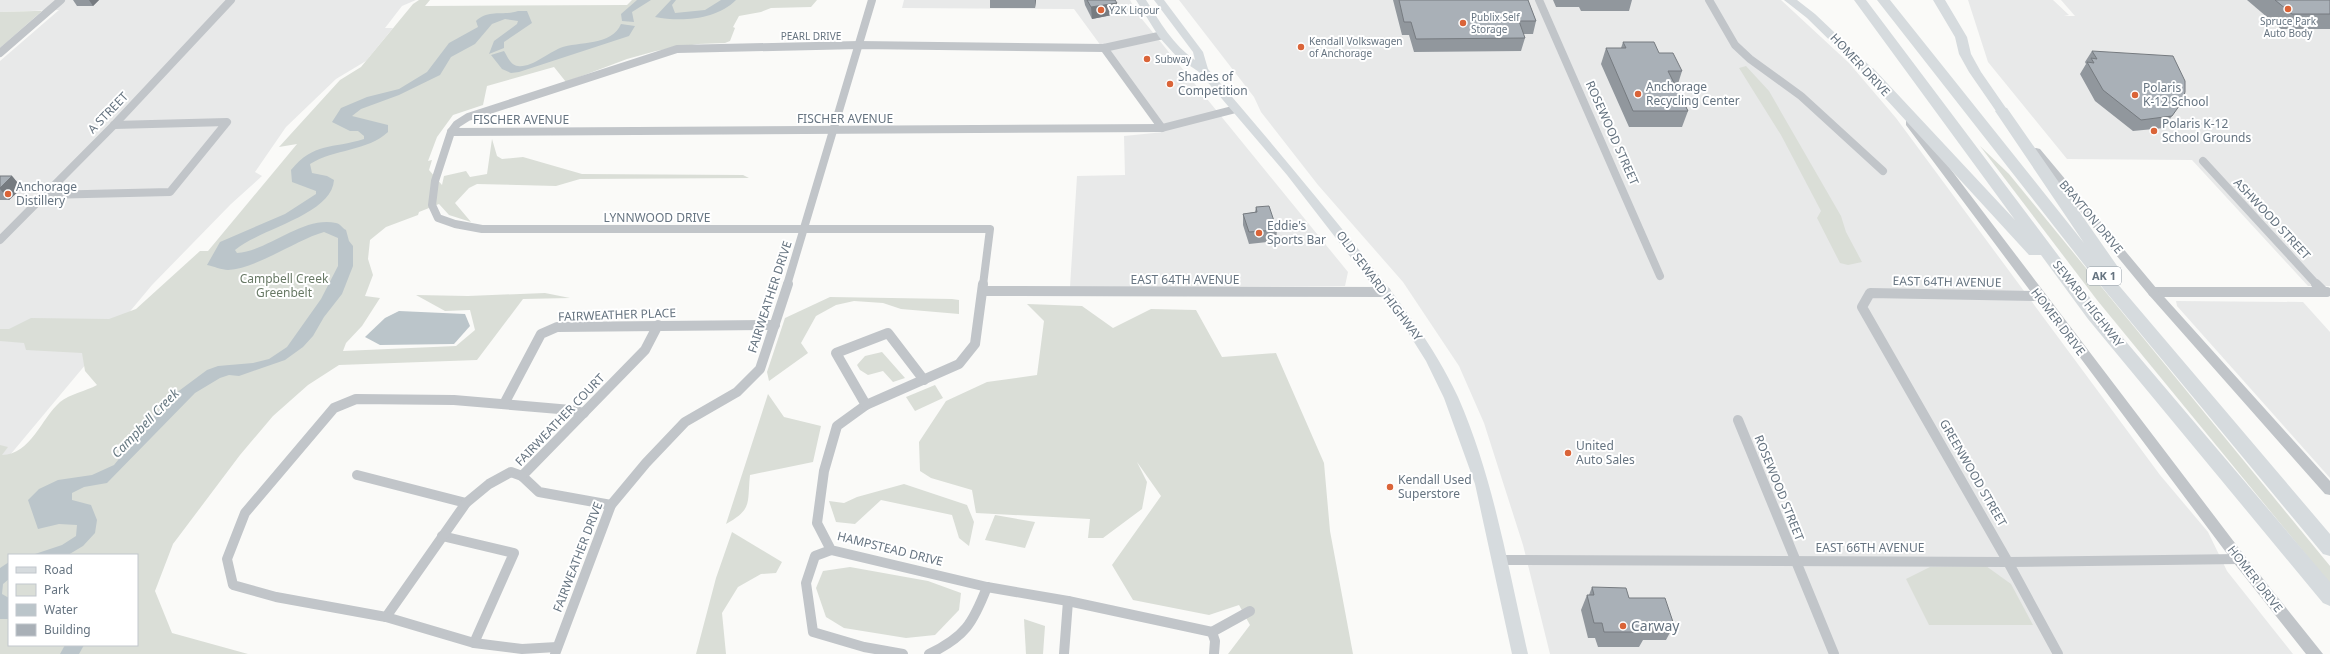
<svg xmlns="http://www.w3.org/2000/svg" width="2330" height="654" viewBox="0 0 2330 654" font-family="'Noto Sans',sans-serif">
	<rect width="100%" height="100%" fill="#fafaf8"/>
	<g fill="#e8e9e9">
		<path d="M0,0h416l-14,6 -17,22h8l-27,33 -30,18 -50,48 -31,45 7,4 -31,28 -79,81 -142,170h-10v-394l59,-51 -59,2z"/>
		<path d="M904,0h226l7,13 211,259 -3,14 -275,1 7,-111 48,-1 -1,-39 40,-4 -90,-123 -172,-1z"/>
		<path d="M1179,0h602l68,63 47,55 264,357 48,57 19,39 66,83h-743l-27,-109 -39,-122 -25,-57 -56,-84 -85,-97 -57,-73 -7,-15z"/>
		<path d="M1968,0h85l16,15 -5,1h11l-14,-16h269v286h-22l-116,-126 -125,-1 -79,-97z"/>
		<path d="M2176,301l127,1 27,30v146l-153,-172z"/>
	</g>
	<g fill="#daded7" fill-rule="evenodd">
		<path d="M419,0h11l-5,6 202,-1 5,-5h185l-6,7 -40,1 -10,4 -22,4 -6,11 2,1 -5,13 -5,2 -27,1 -42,7 -29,8 -61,23 -12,-15 -67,19 -4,19 -30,10 -16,22 -9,24 4,-1 -3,10 13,15 2,-9 22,-5 4,6 17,-3 5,-35 5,17 5,3 21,-2 59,17 161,1 6,3 -169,1 -24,7 -79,-2 -8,4 -14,15 16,19 -22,-7 -10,-11 -20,8 -1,3 -32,12 -16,13 -2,19 5,16 -8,21 15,2 -18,28 -16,17 -3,8 113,-5 19,-16 -5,-20 -25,1 -29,-16 52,1 77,-3 25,5 -47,1 -46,61 -138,5 -31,20 -35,31 -33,39 -67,89 -18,47 17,42 76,21h-248v-209l8,2 -6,8c29,-1 39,-36 58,-53 10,-8 26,-11 37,-17l-12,-14 -3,-18 -56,-3 -2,-7 -24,-2v-12h9l22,-11 78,1 27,-10 64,-58h8l89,-107 -18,3 61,-67 21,-13 52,-63zM9,555h128v90h-128z"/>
		<path d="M35,11h7l-42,37v-36z"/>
		<path d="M1746,66l23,25 72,125 5,16 16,30 -14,3 -8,-2 -23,-45 4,-7 -40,-76 -42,-67z"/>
		<path d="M1980,146l29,28 321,392v18l-233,-284z"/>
		<path d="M830,297l122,2 7,1v14l-58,-5 -18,-6 -29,-2 -18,4 -20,11 -15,27 7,10 -39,28 -2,-9 18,-54z"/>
		<path d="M1027,304l55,2 31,22 38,-19 45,1 26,47 54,-4 48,110 6,68 23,123h-125l22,-29 -11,-20 -30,10 -76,-15 -21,-35 49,-69 -24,-34 10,20 -5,27 -39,29h-15l2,-19 -114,-6 -4,-23 -41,-12 -11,-7 -1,-29 27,-41 41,-19 50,-7 7,-54z"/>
		<path d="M882,352l23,26 -12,4 -10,-11 -15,4 -8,-5 -3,-5 8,-9z"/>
		<path d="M935,385l8,13 -28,13 -9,-14z"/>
		<path d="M768,394l16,23 37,9 -8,36 -63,13c-3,28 3,34 -24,49z"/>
		<path d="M904,484l63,21 7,17 -5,24 -10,-8 -7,-23 -71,-15 -26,24 -19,-2 -7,-21 15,2 13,-6z"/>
		<path d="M995,515l40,7 -10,26 -40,-8z"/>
		<path d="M732,532l50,30 -6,11 -15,1 -23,13 -16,26 4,41h-30l20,-76z"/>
		<path d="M1986,566l25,18 22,41h-104l-23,-46 24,-12z"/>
		<path d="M850,567l78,14 33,12 -2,17 -24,25 -29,3 -62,-10 -18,-11 -10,-29 7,-17z"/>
		<path d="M1024,619l21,7 -2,28h-17z"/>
	</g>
	<g fill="#bbc5ca">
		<path d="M637,0h14l-19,12 2,10 -12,-1 -1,-7z"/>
		<path d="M671,0h5l-4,5 3,8 30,-3 16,-10h15c-20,20 -55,22 -81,17z"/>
		<path d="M518,11h9l5,12 -28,19v6l-15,6 5,-13 23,-17 1,-3 -13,-2 -13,5 -17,20 -24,13 -11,18 -41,20 -38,14 -9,7 36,9v7c-20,19 -54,17 -78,32l2,9 15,3 7,4c-2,35 -75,49 -99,70l2,3c32,-2 65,-37 99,-30 5,1 6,5 10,7l3,11 4,5v20l-11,28 -18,23 -11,19 -10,11 -18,13 -46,16 -10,-1 -9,3 -25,15 -88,90 -23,4 -12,6v7l19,5 6,15 -2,13 -12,13 -15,9h-36l30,-10 14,-9 1,-11 -18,-1 -21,5 -10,-29 11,-11 19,-9 34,-5 22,-10 37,-46 21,-23 35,-26 11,-4 35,-3 16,-4 18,-12 34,-48 17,-33v-28l-14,-6c-28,8 -66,36 -96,38 -6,0 -15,-4 -21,-5l13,-23 65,-28 31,-20v-3l-24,-9 -1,-12c23,-28 41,-21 73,-31v-3l-6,-5h-8l-18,-9 9,-14 26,-11 32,-8 28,-17 22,-29 29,-16 -2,-6c12,-12 28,-5 42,-10z"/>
		<path d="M621,24l14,2 -6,10 -110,36 -8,1 -9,-4 -11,-14 13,-4c4,6 6,14 14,15 13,2 30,-13 42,-18 19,-7 52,-2 61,-24z"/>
		<path d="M399,311l66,3 5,12 -16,18 -74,1 -15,-8 20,-19z"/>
		<path d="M9,562v17l-6,5 -1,10 7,4v21h-9v-51z"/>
		<path d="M65,645h19l-5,9h-19z"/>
	</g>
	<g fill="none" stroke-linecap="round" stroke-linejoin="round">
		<g stroke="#c1c5c9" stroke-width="8">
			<path d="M1539,0l121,276"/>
			<path d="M1709,0l26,45 15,14 51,37 82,75"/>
			<path d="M1104,48l58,80"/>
			<path d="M0,53l61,-53"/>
			<path d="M451,132l711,-4 74,-19"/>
			<path d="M2203,161l114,124"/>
			<path d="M45,195l125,-3 57,-70 -113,3"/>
			<path d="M0,240l114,-115 117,-125"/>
			<path d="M787,285l85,-285"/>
			<path d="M983,285l7,-56h-508l-27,-5 -17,-6 -6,-13 3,-24 16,-49 6,-8 11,-7 209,-68 182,-4 245,3 59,-13"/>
		</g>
		<g stroke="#c1c5c9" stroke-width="10">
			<path d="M983,284l-8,60 -16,20 -93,41 -29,21 -13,45 -7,52 14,27 156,37 81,14 144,31"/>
			<path d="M2316,284l8,8"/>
			<path d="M983,291l403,1"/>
			<path d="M2153,292h174"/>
			<path d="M2038,296l-168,-3 -8,14 146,255 50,92"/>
			<path d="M504,404l37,-70 16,-7 218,-2"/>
			<path d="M866,405l-30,-52 52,-20 36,47"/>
			<path d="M1738,420l96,234"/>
			<path d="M357,475l109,28"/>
			<path d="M611,505l-72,-13 -17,-16 123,-126 13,-25"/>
			<path d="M442,536l72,17 -40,90"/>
			<path d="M831,550l-16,6 -9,27 7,49 51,15 39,7"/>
			<path d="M1500,560l508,2 231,-3"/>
			<path d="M386,617l80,-114 23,-19 22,-12 11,4"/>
			<path d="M1212,632l38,-21"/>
			<path d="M1212,632l3,9 -1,13"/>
			<path d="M557,647l-35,2 -48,-6 -88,-26 -110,-20 -43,-12 -6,-26 18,-46 89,-105 22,-9 98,1 117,10 13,3"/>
			<path d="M555,654l56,-149 35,-42 39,-41 52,-30 23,-23 28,-85"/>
			<path d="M929,654c36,-17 44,-31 58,-67"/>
			<path d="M1064,654l4,-53"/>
		</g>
		<g fill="#c1c5c9" fill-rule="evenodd">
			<path d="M1910,120l4,1 330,434 79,99h-17l-72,-91 -328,-438v-4z"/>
			<path d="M2036,148l4,1 117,140 173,192v14l-5,-1 -176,-199 -117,-142 -1,-2 1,-2z"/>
		</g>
		<path fill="#d6dbde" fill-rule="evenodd" d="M1136,0h10c14,22 27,45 49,60l-2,-8 -39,-52h10l39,52 5,17c52,60 102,120 151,181 37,47 74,93 99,147 36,82 50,171 70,257h-16l-37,-170 -31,-86 -18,-37 -22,-35 -117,-151 -88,-103 -22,-15 -18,-20z"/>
		<g fill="#d6dbde" fill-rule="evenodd">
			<path d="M1784,0h13l18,14 57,54 2,3 -2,3h-8l-57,-56z"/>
			<path d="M1933,0h12l22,37 4,17 10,18 27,39 -2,3h-8l-29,-42 -10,-18 -4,-17z"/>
		</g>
		<g fill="#d6dbde" fill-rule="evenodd">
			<path d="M1854,0h12l234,311 230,271v24l-7,-3 -235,-284 -47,-64h-12l-166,-181 -2,-3 2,-3h10l142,152z"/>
			<path d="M1877,0h13l194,243 -89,-132 7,-4 5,1 113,162 -2,4 -8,1 220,259v22l-7,-2 -226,-273z"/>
		</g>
	</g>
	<g fill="#91979d">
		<path d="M73,0h26l-6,6h-16z"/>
		<path d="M990,0h46l-1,8h-45z"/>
		<path d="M1084,0h31l2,14 -25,5 -7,-14z"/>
		<path d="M1393,0h135l8,21 -3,13h-10l2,4 -4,13 -107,1 -5,-17h-7z"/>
		<path d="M1553,0h79l-3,11h-48l-2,-4h-23z"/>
		<path d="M2247,0h83v29h-49z"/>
		<path d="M1623,42l36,11 23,18 -5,16h-1l12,24 -6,16h-53l-28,-63 5,-16h15z"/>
		<path d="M2092,51l82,62 -10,15 -31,3 -38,-30 -15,-27 6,-10 -1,-2z"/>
		<path d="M0,176h12l10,12 -13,12h-9z"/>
		<path d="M1256,207l21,23 -1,11 -27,3 -6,-19v-11l12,-2z"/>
		<path d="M1592,587l37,11 45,27 -8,15h-23l-4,7h-41l-3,-9h-7l-7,-28 6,-15h2z"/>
	</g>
	<g fill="#767b80">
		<path d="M89,0h10l-6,6z"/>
		<path d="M1035,0h1l-1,8z"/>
		<path d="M1117,3v11l-25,5 -1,-12z"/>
		<path d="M12,176l10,12 -13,12 -9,-11v-1z"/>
	</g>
	<g fill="#a9b0b7" stroke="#767b80">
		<path d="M1087,0h28l2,3 -26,4z"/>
		<path d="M1399,0h129l8,21h-17l6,17 -109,1 -5,-17h-7z"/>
		<path d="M2275,0h55v14h-38z"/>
		<path d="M1623,42h31l5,11h14l9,18h-14l20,40h-55l-27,-63h20z"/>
		<path d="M2092,51l81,5 12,25v11l-3,10 -10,14 -31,4 -38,-30 -16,-28 7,1 -3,-5 6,1z"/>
		<path d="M0,176h12l-12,12z"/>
		<path d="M1269,206l8,24 -28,2 -6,-18 14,-2 -1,-5z"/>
		<path d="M1592,587l34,1 3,10h36l9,27h-29l2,7h-43l-2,-9h-8l-7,-28h7z"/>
	</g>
	<g fill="#da6438" stroke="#fff" stroke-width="1.5">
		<circle cx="2288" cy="9" r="4"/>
		<circle cx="1101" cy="10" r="4"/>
		<circle cx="1463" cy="23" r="4"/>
		<circle cx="1301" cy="47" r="4"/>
		<circle cx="1147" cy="59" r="4"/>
		<circle cx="1170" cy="84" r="4"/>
		<circle cx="1638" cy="94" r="4"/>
		<circle cx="2135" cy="95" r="4"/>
		<circle cx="2154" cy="131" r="4"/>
		<circle cx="8" cy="194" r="4"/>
		<circle cx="1259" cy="233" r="4"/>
		<circle cx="1568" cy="453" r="4"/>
		<circle cx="1390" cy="487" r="4"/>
		<circle cx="1623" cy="626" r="4"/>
	</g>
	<g text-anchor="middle" stroke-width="4" stroke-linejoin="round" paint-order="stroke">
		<g font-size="10" fill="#667481" stroke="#fff" text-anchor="start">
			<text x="1109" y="14">Y2K Liqour</text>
			<text x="1471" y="21">Publix Self<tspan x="1471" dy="12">Storage</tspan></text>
			<text x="2288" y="25" text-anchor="middle">Spruce Park<tspan x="2288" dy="12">Auto Body</tspan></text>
			<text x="1309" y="45">Kendall Volkswagen<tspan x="1309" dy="12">of Anchorage</tspan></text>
			<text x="1155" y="63">Subway</text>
		</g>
		<g font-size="10" fill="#667481" stroke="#fff">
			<text x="811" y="40">PEARL DRIVE</text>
		</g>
		<rect fill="#fff" stroke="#949ea7" stroke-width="1" x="2087" y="267" width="34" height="18" rx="3"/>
		<g font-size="11" font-weight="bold" fill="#667481">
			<text x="2104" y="280">AK 1</text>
		</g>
		<g font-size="12" fill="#667481" stroke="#fff">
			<text transform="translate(1860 65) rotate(47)" y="4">HOMER DRIVE</text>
			<text transform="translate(108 113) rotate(-46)" y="4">A STREET</text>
			<text x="845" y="123">FISCHER AVENUE</text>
			<text x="521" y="124">FISCHER AVENUE</text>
			<text transform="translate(1612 133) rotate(66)" y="4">ROSEWOOD STREET</text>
			<text transform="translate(2091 217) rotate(50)" y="4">BRAYTON DRIVE</text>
			<text x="657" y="222">LYNNWOOD DRIVE</text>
			<text transform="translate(2272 219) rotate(47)" y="4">ASHWOOD STREET</text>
			<text x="1185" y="284">EAST 64TH AVENUE</text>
			<text transform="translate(1947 282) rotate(1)" y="4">EAST 64TH AVENUE</text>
			<text transform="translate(1379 286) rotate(53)" y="4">OLD SEWARD HIGHWAY</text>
			<text transform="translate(770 297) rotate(-72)" y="4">FAIRWEATHER DRIVE</text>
			<text transform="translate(2088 304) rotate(52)" y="4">SEWARD HIGHWAY</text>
			<text transform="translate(617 315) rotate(-2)" y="4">FAIRWEATHER PLACE</text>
			<text transform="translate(2058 322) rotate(53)" y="4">HOMER DRIVE</text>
			<text transform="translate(560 420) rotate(-46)" y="4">FAIRWEATHER COURT</text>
			<text transform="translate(1973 473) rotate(60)" y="4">GREENWOOD STREET</text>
			<text transform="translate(1779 488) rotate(68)" y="4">ROSEWOOD STREET</text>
			<text x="1870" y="552">EAST 66TH AVENUE</text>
			<text transform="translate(890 549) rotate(14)" y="4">HAMPSTEAD DRIVE</text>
			<text transform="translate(578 557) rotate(-69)" y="4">FAIRWEATHER DRIVE</text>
			<text transform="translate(2255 579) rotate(52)" y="4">HOMER DRIVE</text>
		</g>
		<g font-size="12" fill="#667481" stroke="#fff" text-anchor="start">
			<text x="1178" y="81">Shades of<tspan x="1178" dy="14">Competition</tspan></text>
			<text x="1646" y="91">Anchorage<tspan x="1646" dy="14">Recycling Center</tspan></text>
			<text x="2143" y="92">Polaris<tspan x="2143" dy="14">K-12 School</tspan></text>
			<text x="2162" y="128">Polaris K-12<tspan x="2162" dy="14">School Grounds</tspan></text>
			<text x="16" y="191">Anchorage<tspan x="16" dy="14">Distillery</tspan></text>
			<text x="1267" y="230">Eddie's<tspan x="1267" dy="14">Sports Bar</tspan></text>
			<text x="1576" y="450">United<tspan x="1576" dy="14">Auto Sales</tspan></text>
			<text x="1398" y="484">Kendall Used<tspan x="1398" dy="14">Superstore</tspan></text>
		</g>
		<g font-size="12" fill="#687965" stroke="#fff">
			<text x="284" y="283">Campbell Creek<tspan x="284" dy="14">Greenbelt</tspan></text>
		</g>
		<g font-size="13" font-style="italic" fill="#677982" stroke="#fff">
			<text transform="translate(145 423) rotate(-46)" y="5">Campbell Creek</text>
		</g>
		<g font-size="14" fill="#667481" stroke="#fff" text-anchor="start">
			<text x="1631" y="631">Carway</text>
		</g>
	</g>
	<rect x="8" y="554" width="130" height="92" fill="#ffffff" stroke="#c2c7cd"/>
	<rect x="16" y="567" width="20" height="6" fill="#d6dbde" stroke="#c2c7cd"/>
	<text x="44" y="574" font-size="12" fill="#667481">Road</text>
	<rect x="16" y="584" width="20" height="12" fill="#daded7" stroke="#c2c7cd"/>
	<text x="44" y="594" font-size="12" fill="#667481">Park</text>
	<rect x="16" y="604" width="20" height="12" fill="#bbc5ca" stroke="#c2c7cd"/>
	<text x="44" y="614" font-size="12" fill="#667481">Water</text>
	<rect x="16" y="624" width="20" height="12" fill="#a9b0b7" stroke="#c2c7cd"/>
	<text x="44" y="634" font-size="12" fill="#667481">Building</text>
</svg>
